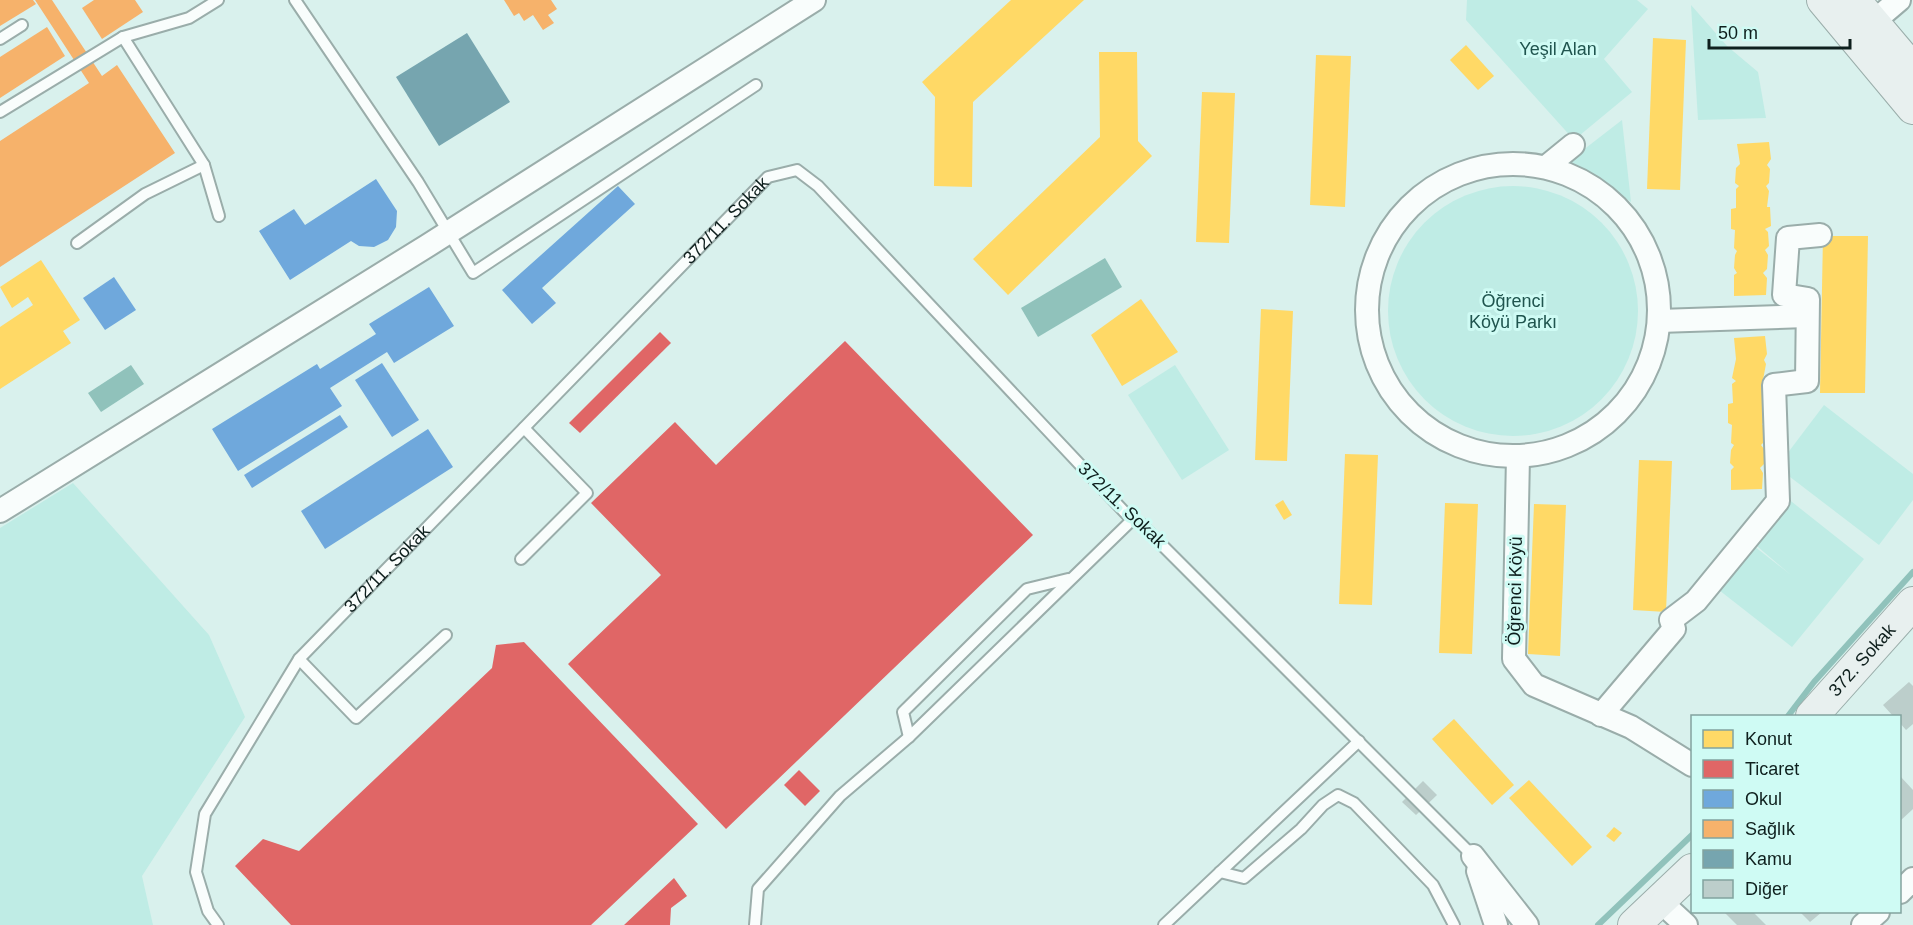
<svg xmlns="http://www.w3.org/2000/svg" width="1913" height="925" viewBox="0 0 1913 925" font-family="Helvetica,sans-serif">
	<rect width="100%" height="100%" fill="#d9f1ed"/>
	<g fill="#bfece5">
		<path d="M1467,0h170l11,9 -44,50 28,33 -58,48 -108,-120z"/>
		<path d="M1691,5l36,41 31,26 8,46 -68,2z"/>
		<path d="M1622,120l9,82 -62,-41z"/>
		<circle cx="1513" cy="311" r="125"/>
		<path d="M1175,365l54,85 -47,30 -54,-85z"/>
		<path d="M1824,405l89,69v26l-34,45 -102,-78z"/>
		<path d="M73,483l136,152 36,82 -103,159 11,49h-153v-397z"/>
		<path d="M1787,498l77,61 -72,88 -82,-64 35,-44 46,36 -40,-34z"/>
	</g>
	<g fill="#90c2bb">
		<path d="M1105,258l17,29 -84,50 -17,-29z"/>
		<path d="M131,365l13,19 -43,28 -13,-19z"/>
	</g>
	<g fill="#ffd966">
		<path d="M1011,0h73l-111,102 -1,85 -38,-1 1,-89 -13,-15z"/>
		<path d="M1653,38l33,2 -6,150 -33,-1z"/>
		<path d="M1466,45l28,31 -16,14 -28,-30z"/>
		<path d="M1099,52h38l1,89 14,15 -144,139 -35,-36 127,-122z"/>
		<path d="M1316,55l35,1 -6,151 -35,-2z"/>
		<path d="M1202,92l33,1 -6,150 -33,-1z"/>
		<path d="M1769,142l2,17 -4,6 3,4 -1,14 -3,3 3,5 -2,16h3l1,19 -6,3 3,3 1,14 -4,4 3,5 -1,14 -4,4 4,5 -1,17 -32,1v-21l3,-2 -3,-5 1,-13 2,-4 -3,-3 1,-18 -4,-1v-20l5,-1v-19l3,-3 -4,-3 1,-15 4,-4 -3,-20z"/>
		<path d="M1823,236h45l-3,157h-45z"/>
		<path d="M41,260l39,60 -17,11 8,12 -71,46v-62l33,-22 -5,-8 -16,11 -12,-21z"/>
		<path d="M1141,299l37,53 -56,34 -31,-51z"/>
		<path d="M1261,309l32,2 -6,150 -32,-1z"/>
		<path d="M1765,336l2,18 -3,6 2,4 -3,16 3,6 -3,15h4v19l-5,4 3,3v14l-4,4 3,4v15l-4,4 3,5 -1,16 -31,1v-20l3,-3 -4,-4 1,-13 3,-5 -3,-2 1,-18 -4,-2v-19l5,-1 -1,-19 4,-3 -4,-3 4,-19 -2,-21z"/>
		<path d="M1345,454l33,1 -6,150 -33,-1z"/>
		<path d="M1639,460l33,1 -6,151 -33,-2z"/>
		<path d="M1283,500l9,15 -8,5 -9,-15z"/>
		<path d="M1445,503l33,1 -6,150 -33,-1z"/>
		<path d="M1534,504l32,1 -6,151 -32,-2z"/>
		<path d="M1454,719l60,66 -22,20 -60,-66z"/>
		<path d="M1529,780l63,67 -20,19 -63,-68z"/>
		<path d="M1614,827l8,6 -8,9 -8,-6z"/>
	</g>
	<g fill="#e06666">
		<path d="M660,332l11,11 -91,90 -11,-10z"/>
		<path d="M845,341l188,194 -307,294 -158,-165 93,-89 -70,-72 84,-81 41,43z"/>
		<path d="M524,642l174,182 -107,101h-300l-56,-59 28,-27 36,12 193,-183 4,-23z"/>
		<path d="M799,770l21,21 -15,15 -21,-21z"/>
		<path d="M674,878l13,18 -16,12 -1,17h-46z"/>
	</g>
	<g fill="#6fa8dc">
		<path d="M376,179l21,32 -1,16 -8,13 -14,7 -15,-1 -8,-5 -61,39 -31,-49 35,-22 11,16z"/>
		<path d="M618,186l17,18 -93,84 14,15 -24,21 -30,-34z"/>
		<path d="M114,277l22,33 -31,20 -22,-32z"/>
		<path d="M429,287l25,39 -60,37 -7,-11 -57,36 12,18 -104,65 -26,-42 105,-65 3,5 56,-35 -7,-10z"/>
		<path d="M382,363l37,57 -27,17 -37,-57z"/>
		<path d="M340,415l8,12 -96,61 -8,-13z"/>
		<path d="M428,429l25,38 -128,82 -24,-38z"/>
	</g>
	<g fill="#f6b26b">
		<path d="M0,0h33l3,4 -36,22z"/>
		<path d="M35,0h17l50,76 15,-11 58,88 -175,114v-126l89,-58z"/>
		<path d="M94,0h41l8,12 -41,27 -20,-31z"/>
		<path d="M504,0h47l6,9 -9,6 6,8 -11,7 -10,-15 -9,6 -5,-8 -5,3z"/>
		<path d="M47,27l18,29 -65,42v-41z"/>
	</g>
	<path fill="#76a5af" d="M467,33l43,69 -71,44 -43,-69z"/>
	<g fill="none" stroke-linecap="round" stroke-linejoin="round">
		<g stroke="#90c2bb" stroke-width="6">
			<path d="M1788,716l26,-34 99,-110"/>
			<path d="M1598,925l94,-90"/>
		</g>
	</g>
	<g fill="#bccecb">
		<path d="M1909,682l4,4v38l-7,6 -6,-7v-7h-7l-10,-11z"/>
		<path d="M1900,776l13,14v19l-13,12z"/>
		<path d="M1423,781l14,14 -21,20 -14,-13z"/>
		<path d="M1724,912h29l13,13h-29z"/>
		<path d="M1800,912h22l-12,10z"/>
	</g>
	<g fill="none" stroke-linecap="round" stroke-linejoin="round">
		<g stroke="#9aadaa" stroke-width="14">
			<g id="lane">
				<path d="M295,0l123,182 55,91 283,-188"/>
				<path d="M123,37l81,128 15,51"/>
				<path d="M0,39l22,-14"/>
				<path d="M0,112l123,-75 66,-19 29,-18"/>
				<path d="M77,243l68,-49 59,-29"/>
				<path d="M521,559l66,-66 -63,-65"/>
				<path d="M299,659l57,59 90,-83"/>
				<path d="M909,737l-6,-25 124,-123 41,-10"/>
				<path d="M1220,872l24,6 57,-49 22,-24 15,-10 16,8 79,82 21,40"/>
				<path id="s1" d="M218,925l-10,-14 -12,-39 9,-58 94,-155 469,-482 29,-7 21,16 314,334 9,4 332,332"/>
				<path d="M755,925l3,-36 82,-93 69,-59 223,-217"/>
				<path d="M1164,925l195,-184"/>
			</g>
		</g>
		<g stroke="#9aadaa" stroke-width="26">
			<g id="street">
				<path d="M1872,23l27,-23"/>
				<circle cx="1513" cy="310" r="146"/>
				<path d="M1546,167l27,-22"/>
				<path d="M1659,321l147,-5"/>
				<path d="M1518,456l-4,203 20,26 97,42 61,38"/>
				<path d="M0,511l427,-265 387,-246"/>
				<path d="M1601,715l73,-86 -3,-9 25,-19 82,-100 -4,-116 33,-4 1,-82 -24,-4 4,-57 32,-3"/>
				<path d="M1473,856l54,69"/>
				<path d="M1478,871l18,54"/>
				<path d="M1900,892l13,-13"/>
				<path d="M1661,902l25,23"/>
				<path d="M1863,925l15,-13"/>
			</g>
		</g>
		<g stroke="#9aadaa" stroke-width="34">
			<g id="secondary">
				<path d="M1823,0l90,108"/>
				<path d="M1854,0l59,70"/>
				<path id="s2" d="M1812,716l101,-113"/>
				<path d="M1634,925l58,-55"/>
			</g>
		</g>
		<use href="#lane" stroke="#f9fdfc" stroke-width="10"/>
		<use href="#street" stroke="#f9fdfc" stroke-width="22"/>
		<use href="#secondary" stroke="#e8f0ef" stroke-width="32"/>
	</g>
	<g text-anchor="middle" stroke-width="6" stroke-linejoin="round" paint-order="stroke">
		<g font-size="18" fill="#20554f" stroke="#cffbf4">
			<text x="1558" y="55">Yeşil Alan</text>
			<text x="1513" y="307">Öğrenci<tspan x="1513" dy="21">Köyü Parkı</tspan></text>
		</g>
		<g font-size="18" fill="#0e1f1d" stroke="#cffbf4">
			<text dy="6" stroke="none"><textPath href="#s1" startOffset="910">372/11. Sokak</textPath></text>
			<text transform="translate(1122 505) rotate(44)" y="6">372/11. Sokak</text>
			<text dy="6" stroke="none"><textPath href="#s1" startOffset="424">372/11. Sokak</textPath></text>
			<text transform="translate(1515 591) rotate(-89)" y="6">Öğrenci Köyü</text>
			<text dy="6" stroke="none"><textPath href="#s2" startOffset="75">372. Sokak</textPath></text>
		</g>
	</g>
	<rect x="1691" y="715" width="210" height="198" fill="#cffbf4" stroke="#82a39e" stroke-width="1.5"/>
	<rect x="1703" y="730" width="30" height="18" fill="#ffd966" stroke="#82a39e" stroke-width="1.5"/>
	<text x="1745" y="745" font-size="18" fill="#0e1f1d">Konut</text>
	<rect x="1703" y="760" width="30" height="18" fill="#e06666" stroke="#82a39e" stroke-width="1.5"/>
	<text x="1745" y="775" font-size="18" fill="#0e1f1d">Ticaret</text>
	<rect x="1703" y="790" width="30" height="18" fill="#6fa8dc" stroke="#82a39e" stroke-width="1.5"/>
	<text x="1745" y="805" font-size="18" fill="#0e1f1d">Okul</text>
	<rect x="1703" y="820" width="30" height="18" fill="#f6b26b" stroke="#82a39e" stroke-width="1.5"/>
	<text x="1745" y="835" font-size="18" fill="#0e1f1d">Sağlık</text>
	<rect x="1703" y="850" width="30" height="18" fill="#76a5af" stroke="#82a39e" stroke-width="1.5"/>
	<text x="1745" y="865" font-size="18" fill="#0e1f1d">Kamu</text>
	<rect x="1703" y="880" width="30" height="18" fill="#bccecb" stroke="#82a39e" stroke-width="1.5"/>
	<text x="1745" y="895" font-size="18" fill="#0e1f1d">Diğer</text>
	<path d="M1709 39v9h141v-9" fill="none" stroke="#0e1f1d" stroke-width="3"/>
	<text x="1718" y="39" font-size="18" fill="#0e1f1d" stroke="#cffbf4" stroke-width="4.5" paint-order="stroke">50 m</text>
</svg>
